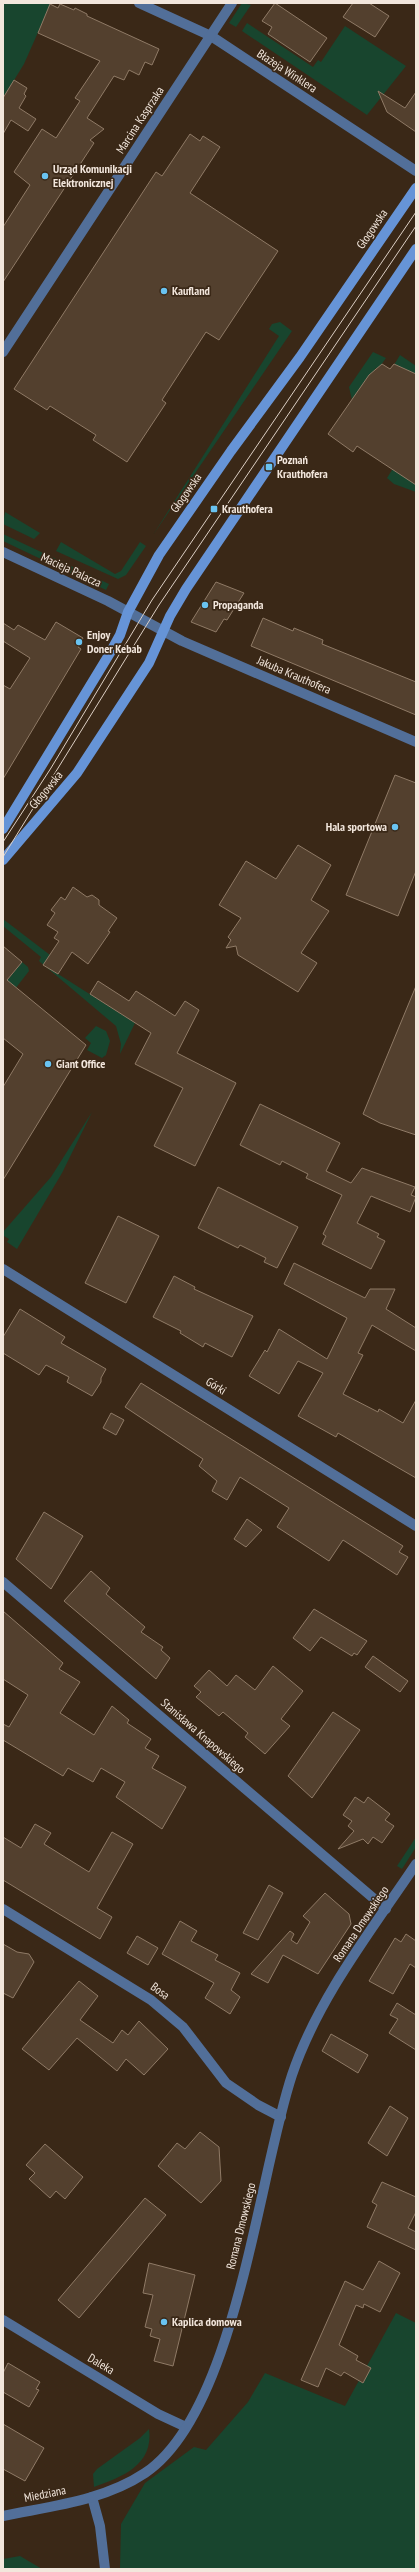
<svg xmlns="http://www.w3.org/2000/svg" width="419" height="2572" viewBox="0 0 419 2572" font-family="'PT Sans Narrow',sans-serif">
	<rect width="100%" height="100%" fill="#3a2817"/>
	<g fill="#18452e">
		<path d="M3,3h48l-27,61 -21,34z"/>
		<path d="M242,3l9,2 -15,22 -7,-4z"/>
		<path d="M247,23l66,44 5,-7 3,2 24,-36 61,40 -39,49 -125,-84z"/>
		<path d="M280,322l12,9 -139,204 126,-199 -10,-7 3,-5z"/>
		<path d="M373,352l13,6 -8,11 -2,-1 -24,32 -3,-13z"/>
		<path d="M400,355l16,11v8l-22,-9z"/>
		<path d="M397,462l19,21v9l-22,-8 -7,-6z"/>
		<path d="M5,512l35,21 -6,6 -31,-15z"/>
		<path d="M3,534l106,50 -3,6 -103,-49z"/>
		<path d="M61,542l54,32 6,-3 19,-29 6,4 -20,29 -8,4 -62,-28z"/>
		<path d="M3,919l47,36 -6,10 91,58 -15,31 1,-10 -5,-18 -77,-65 2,-4 -38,-31z"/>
		<path d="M22,962l6,5 1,4 -14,18 -9,-7z"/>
		<path d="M96,1026l10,5 4,10 -4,14 -4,3 -15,-8 4,-7 -6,-5z"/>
		<path d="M92,1112l-30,61 -45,76 -10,-7 2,-3 -5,-3 -1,2v-6l48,-55z"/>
		<path d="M416,1837v10l-14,22 -5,-3z"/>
		<path d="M396,2313l20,10v246h-296l1,-45 24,-41 49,-36 12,3 42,-48 17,-29 80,33z"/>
		<path d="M149,2429c5,36 -27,48 -55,58l-1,-13 4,-5 43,-31z"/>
		<path d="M20,2556l22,13h-39v-10z"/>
	</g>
	<g fill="#53402e" stroke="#8f7a66">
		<path d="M275,3l52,35 -17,24 -42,-28 4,-7 -10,-6z"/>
		<path d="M353,3h16l20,13 -14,21 -32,-20z"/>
		<path d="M50,4l8,4 2,-4 14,6 1,-2 12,6v2l72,33 -7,16 -7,-3 -6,13 -10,-5 -5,10 -10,-4 -27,42 17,11 -14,11 4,3 -91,139v-55l27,-42 -16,-13 28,-43 14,9 24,-37 -5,-3 25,-37 -62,-28z"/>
		<path d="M14,80l13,8 -3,6 2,2 -7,12 17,11 -8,12 -17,-11 -8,14v-36z"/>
		<path d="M378,91l27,17 11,-16v40l-29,-20z"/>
		<path d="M190,134l10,7 3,-5 17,11 -30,46 88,58 -59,89 -13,-8 -44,68 4,3 -39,59 -34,-22 3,-5 -46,-29 -3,4 -33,-21 142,-217 6,4z"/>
		<path d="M382,364l8,5 4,-5 22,10v111l-59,-39 -4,6 -25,-18 41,-59z"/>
		<path d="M216,582l28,11 -17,27 -3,-1 -8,13 -25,-10z"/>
		<path d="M263,618l30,13 1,-3 29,12 -1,4 94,38v33l-165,-69z"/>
		<path d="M56,622l27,16 -5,9 3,2 -78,130v-94l7,4 20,-31 -27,-17v-18l11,7 4,-5 27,15z"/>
		<path d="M395,775l21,8v88l-18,45 -52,-21z"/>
		<path d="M298,845l33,20 -20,35 18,11 -28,42 16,10 -19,29 -60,-37 -2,-9 -10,2 5,-8 -3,-3 13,-19 -22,-13 27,-44 30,18z"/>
		<path d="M73,887l14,10 5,-2 7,5v5l18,13 -9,13 2,1 -22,32 -16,-12 -14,22 -15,-9 16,-24 -5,-3 4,-6 -11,-7 8,-12 -4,-3 10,-13 4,3z"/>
		<path d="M3,946l19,16 -15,18 79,65 -83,135v-93l20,-33 -20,-16z"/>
		<path d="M98,981l31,20 7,-10 39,25 10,-15 14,9 -22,43 59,30 -41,83 -41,-20 29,-58 -48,-24 16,-31 -61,-39z"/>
		<path d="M416,986v149l-36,-12 -17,-9z"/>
		<path d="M260,1104l80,39 -14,28 25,12 11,-15 53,19 -4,8 5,2 -6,15 -39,-16 -14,27 22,11 -2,3 8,4 -14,28 -49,-25 4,-8 -3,-2 19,-39 -36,-17 2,-4 -26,-13 -2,4 -40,-20z"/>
		<path d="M218,1187l80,40 -21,41 -13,-6 2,-4 -26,-13 -2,3 -40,-20z"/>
		<path d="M118,1216l41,20 -33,67 -41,-20z"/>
		<path d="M294,1263l71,35 5,-9h25l-9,20 30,19v23l-44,-26 -14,28 5,2 -20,39 35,18 1,-3 24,14 13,-23v78l-78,-45 -2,4 -38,-21 25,-43 -25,-12 -19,33 -30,-18 16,-26 2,2 12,-23 48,30 20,-41 -63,-34z"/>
		<path d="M174,1276l21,11 -1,2 59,27 -21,41 -27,-14 -2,4 -23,-14 1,-2 -28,-14z"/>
		<path d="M20,1309l45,28 -4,6 45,26 -5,9v4l-9,14 -25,-14 2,-5 -23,-12 -7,10 -36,-22v-16z"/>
		<path d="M141,1383l262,163 -4,6 9,5 -11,18 -54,-35 -14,21 -52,-34 12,-19 -49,-31 -13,23 -15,-9 5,-10 -18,-15 4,-7 -78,-52z"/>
		<path d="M111,1413l13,7 -8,15 -13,-7z"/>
		<path d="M44,1512l39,24 -32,53 -35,-30z"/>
		<path d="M247,1519l15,11 -16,17 -12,-8z"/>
		<path d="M91,1571l19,17 -4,6 39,33 -4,5 22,15 -2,3 9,8 -14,21 -92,-78z"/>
		<path d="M314,1609l53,32 -10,14 -3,-2 -2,3 -31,-19 -11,14 -17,-13z"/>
		<path d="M3,1611l60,52 -4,6 21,13 -20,31 34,22 18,-29 17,14 -2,3 24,16 -6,9 14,8 -7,12 34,19 -24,42 -46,-32 9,-15 -24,-14 -8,14 -25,-14 -5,8 -60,-36v-16l6,3 19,-32 -25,-16z"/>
		<path d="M373,1656l35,25 -8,11 -35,-25z"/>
		<path d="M273,1666l30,25 -22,28 9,7 -25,28 -20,-17 3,-4 -25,-21 -4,4 -23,-19 5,-5 -7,-6 15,-16 18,16 9,-11 19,15z"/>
		<path d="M333,1712l27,18 -48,68 -24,-22z"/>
		<path d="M355,1797l9,6 4,-6 22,17 -5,6 9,6 -12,17 -9,-6 -5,7 -5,-5 -25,10 16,-18 -6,-5 4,-5 -9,-6z"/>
		<path d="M35,1824l16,9 -7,11 45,28 23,-40 21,12 -36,64 15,9 -12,22 -97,-59v-43l18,11z"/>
		<path d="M269,1885l14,8 -25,47 -15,-7z"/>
		<path d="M325,1893l24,21 2,10 -33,50 -35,-19 -15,28 -17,-9 39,-43 4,3 -3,6 6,4 13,-22 -7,-6z"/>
		<path d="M180,1921l17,10 -6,10 27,14 -3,5 25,13 -9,17 9,7 -10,17 -25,-16 9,-15 -52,-29z"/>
		<path d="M406,1934l10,7v27l-6,-4 -17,30 -24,-13 26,-43 6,4z"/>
		<path d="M137,1936l21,12 -10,17 -21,-12z"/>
		<path d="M3,1944l14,8 12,2 5,8 -21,36 -10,-5z"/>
		<path d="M79,1981l19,15 -18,24 33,23 9,-13 6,5 11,-14 29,28 -24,26 -18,-16 -9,12 -40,-33 -28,32 -27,-21z"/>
		<path d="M397,2003l19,12v35l-27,-17 9,-14 -8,-4z"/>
		<path d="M331,2034l37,21 -10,18 -36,-22z"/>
		<path d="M390,2106l18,12 -21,38 -19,-13z"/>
		<path d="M200,2132l19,15 2,34 -20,22 -43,-37 19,-23 8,6z"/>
		<path d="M45,2144l38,33 -18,22 -9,-8 -6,7 -21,-19 6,-6 -9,-8z"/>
		<path d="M382,2182l34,15v15l-8,16 8,4v18l-49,-23 10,-22 -5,-3z"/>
		<path d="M145,2198l21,17 -87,103 -21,-18z"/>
		<path d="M379,2261l21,12 -20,39 -16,-8 -1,4 -7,-3 -17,40 19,11 -2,4 15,8 -8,15 -19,-11 -3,4 -15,-8 -8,19 -17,-7 44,-99 18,9z"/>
		<path d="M149,2263l46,12 -22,91 -19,-5 6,-22 -10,-3 2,-7 -7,-2 8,-32 -10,-2z"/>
		<path d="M8,2363l32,19 -4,7 3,1 -10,17 -26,-15v-19z"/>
		<path d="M3,2424l41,24 -19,33 -22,-12z"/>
	</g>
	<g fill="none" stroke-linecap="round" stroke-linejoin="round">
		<g stroke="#526f99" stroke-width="10">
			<path d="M139,3l72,33 205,135"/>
			<path d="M3,352l229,-349"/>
			<path d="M3,552l105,49 74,40 234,101"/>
			<path d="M3,1269l413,257"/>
			<path d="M3,1582l383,327"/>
			<path d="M3,1909l148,91 32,27 43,56 32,22 23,12"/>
			<path d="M3,2320l155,94 28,13"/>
			<path d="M92,2497l8,29 5,43"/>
			<path d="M3,2516c48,-10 100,-15 142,-43 91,-61 113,-296 147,-398 26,-77 79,-144 124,-211"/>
		</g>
		<g stroke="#6694d7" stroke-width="10">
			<path d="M3,829l107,-176 10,-18 8,-23 31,-57 72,-104 69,-94 116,-169"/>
			<path d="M3,860l74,-87 72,-110 21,-47 16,-27 230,-340"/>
		</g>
		<g stroke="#dccfc4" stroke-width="1">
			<path d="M3,842l48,-74 101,-168 264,-388"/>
			<path d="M3,857l156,-252 257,-379"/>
		</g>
	</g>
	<g fill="#69c3f1" stroke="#3a2817" stroke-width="1.5">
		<circle cx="45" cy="176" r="4"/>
		<circle cx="164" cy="291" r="4"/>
		<rect x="265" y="463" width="8" height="8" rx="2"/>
		<rect x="210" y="505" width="8" height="8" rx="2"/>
		<circle cx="205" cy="605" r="4"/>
		<circle cx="79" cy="642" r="4"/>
		<circle cx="395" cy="827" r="4"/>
		<circle cx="48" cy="1064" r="4"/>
		<circle cx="164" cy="2322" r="4"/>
	</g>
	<g text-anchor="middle" stroke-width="3.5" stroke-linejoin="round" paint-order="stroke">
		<g font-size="12" fill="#f2e6dc" stroke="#3a2817">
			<text transform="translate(287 71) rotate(33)" y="4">Błażeja Winklera</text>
			<text transform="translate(140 120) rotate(-57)" y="4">Marcina Kasprzaka</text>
			<text transform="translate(372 229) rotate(-56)" y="4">Głogowska</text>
			<text transform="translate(186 493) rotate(-55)" y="4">Głogowska</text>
			<text transform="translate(71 570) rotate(25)" y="4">Macieja Palacza</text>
			<text transform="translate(294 675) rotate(23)" y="4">Jakuba Krauthofera</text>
			<text transform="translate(46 790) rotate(-50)" y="4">Głogowska</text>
			<text transform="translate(216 1386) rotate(32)" y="4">Górki</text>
			<text transform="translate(203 1736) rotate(41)" y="4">Stanisława Knapowskiego</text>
			<text transform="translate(361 1924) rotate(-56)" y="4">Romana Dmowskiego</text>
			<text transform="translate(160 1991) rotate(36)" y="4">Bosa</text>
			<text transform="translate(241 2226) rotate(-76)" y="4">Romana Dmowskiego</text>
			<text transform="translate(101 2364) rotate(31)" y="4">Daleka</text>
			<text transform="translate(45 2494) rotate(-11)" y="4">Miedziana</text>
		</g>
		<g font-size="12" font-weight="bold" fill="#f2e6dc" stroke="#3a2817" text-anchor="start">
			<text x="53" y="173">Urząd Komunikacji<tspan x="53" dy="14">Elektronicznej</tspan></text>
			<text x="172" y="295">Kaufland</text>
			<text x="277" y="464">Poznań<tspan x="277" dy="14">Krauthofera</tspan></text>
			<text x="222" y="513">Krauthofera</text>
			<text x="213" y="609">Propaganda</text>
			<text x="87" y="639">Enjoy<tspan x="87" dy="14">Doner Kebab</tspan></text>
			<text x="387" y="831" text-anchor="end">Hala sportowa</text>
			<text x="56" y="1068">Giant Office</text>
			<text x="172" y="2326">Kaplica domowa</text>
		</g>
	</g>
	<rect width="419" height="2572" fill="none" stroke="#f2e6dc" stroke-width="8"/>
</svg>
